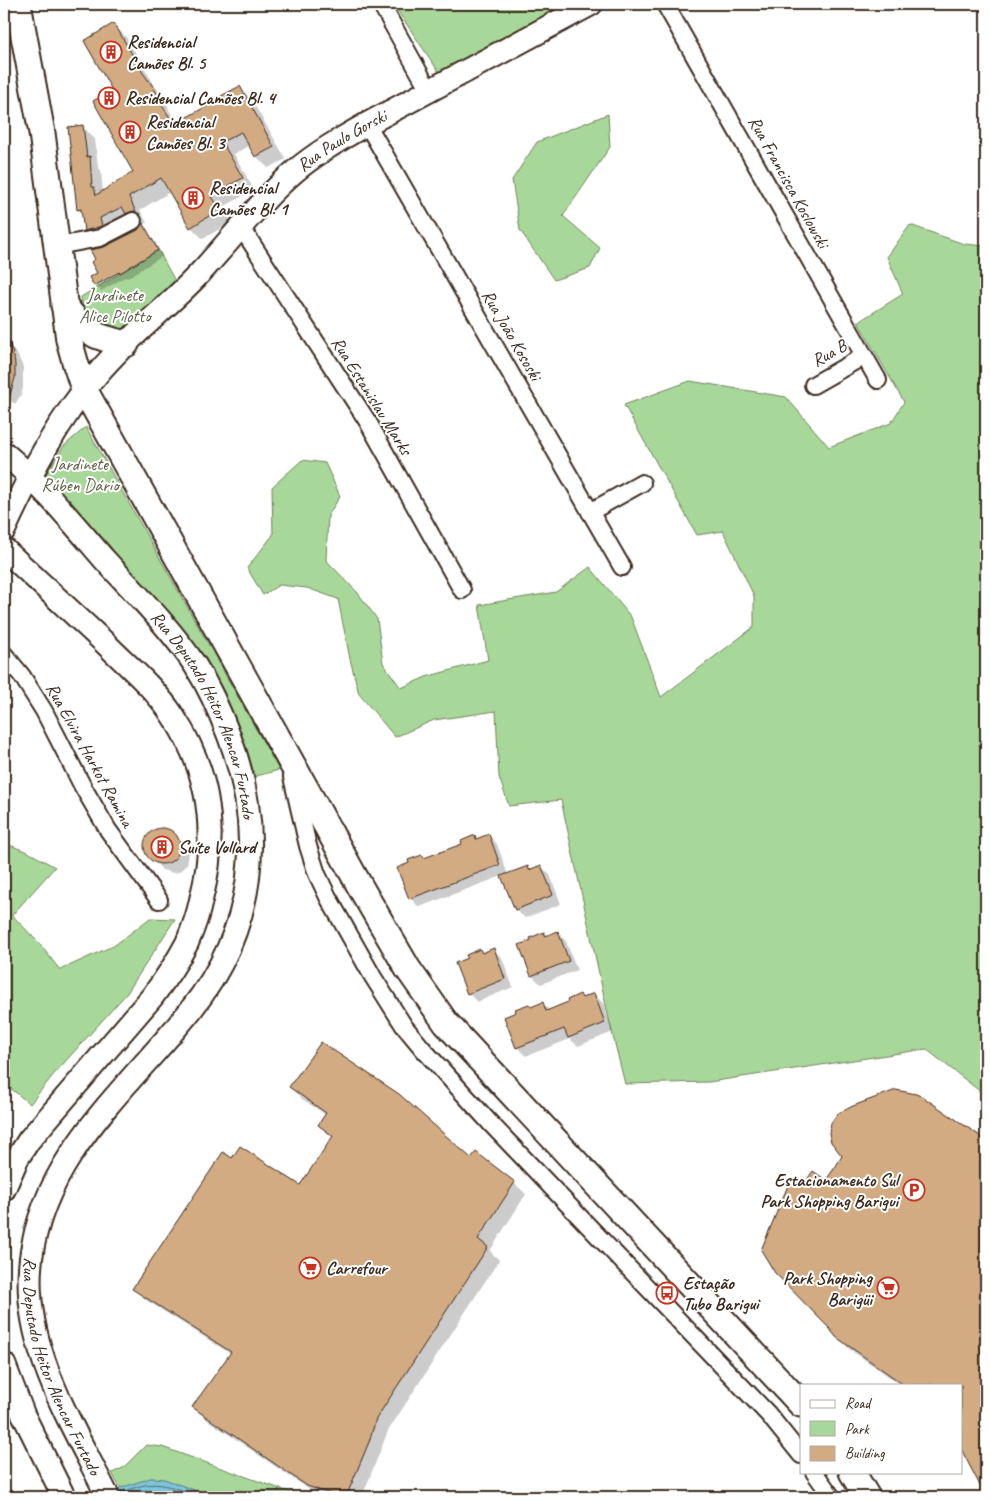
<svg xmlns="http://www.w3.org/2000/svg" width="990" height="1501" viewBox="0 0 990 1501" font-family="Caveat,sans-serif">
	<rect width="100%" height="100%" fill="#fff"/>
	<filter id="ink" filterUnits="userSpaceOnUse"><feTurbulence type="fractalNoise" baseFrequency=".02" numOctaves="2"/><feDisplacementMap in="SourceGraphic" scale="10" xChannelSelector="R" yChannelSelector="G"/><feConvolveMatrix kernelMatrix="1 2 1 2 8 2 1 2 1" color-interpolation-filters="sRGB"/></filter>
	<g filter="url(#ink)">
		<g fill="#a8d899" stroke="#72815c">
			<path d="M393,4h179l-131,71z"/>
			<path d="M608,114l2,33 -47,69 37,32 -10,20 -36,12 -34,-50 -8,-50 25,-38z"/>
			<path d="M910,225l54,19 22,2v850l-60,-47 -217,33 -84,2 -14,-56 -50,-228 -52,6 -10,-29 -3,-66 -62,9 -39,17 -36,-43 -9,-35 -12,-60 -31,-11 -28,-3 -16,10 -16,-27 26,-33 -1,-48 30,-27 23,3 15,33 -12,20 -2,44 32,33 19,26 6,44 18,25 25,-11 62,-17 -9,-55 77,-13 34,-25 41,50 30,80 93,-70v-31l-31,-65 -26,4 -73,-130 66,-24 96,16 43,50 62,-24 13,-21 -46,-80 45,-28 -16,-37z"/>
			<path d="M158,250l17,31 -43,43 -10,6 -18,1 -21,-20 -2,-14z"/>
			<path d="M86,427l193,343 -26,7c-6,-33 -16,-57 -31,-87l-178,-213 20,-31z"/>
			<path d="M4,843l24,9 27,15 -43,48 26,27 22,28 55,-25 35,-27 25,1 -48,74 -73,81 -24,30 -26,-21z"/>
			<path d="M146,1445l16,2 141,50h-90l-49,-18 -13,-1 -31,10 -8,-15 11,-5z"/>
		</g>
		<path fill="#7bc5db" stroke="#61878f" d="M151,1478l13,1 49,18h-108l15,-9z"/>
		<g fill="#0003">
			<path d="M124,4h7l-3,3z"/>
			<path d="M114,25l12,12 29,49 9,12 5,10h-1l9,16 46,-26 16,-11 12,12 35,60 -18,9 -12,-12 -6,-11 -16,9 20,36 -31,17 8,15 -28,17 -12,-12 -21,-35 -30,18 7,13 -50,19 -12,-12 -2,-16 -5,-5 5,-82 12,12 3,28 3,3 2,23 32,-20 -21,-82z"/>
			<path d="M143,225l5,5 15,26 -36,22 -2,-1 -24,14 -11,-13 8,-5 7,-25 33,-17z"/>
			<path d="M4,341l13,13 6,13v21l-2,7 -6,9 -11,-7z"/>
			<path d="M159,829l11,2 17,17 2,5 -2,11 -8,8 -6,1 -11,-3 -16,-19 -1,-6 5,-10z"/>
			<path d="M488,835l9,9 11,31 19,-8 3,3 11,-4 9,9 11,29 -36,14 -9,-8 -14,-34 -83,31 -9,-9 15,-39 39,-15 11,-7 3,3z"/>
			<path d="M557,932l9,9 11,29 -36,14 -9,-8 -12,-30 13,-5 11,-7 2,3z"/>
			<path d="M494,950l8,8 11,29 -36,15 -9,-9 1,-35z"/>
			<path d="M594,994l9,9 10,29 -35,14 -8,-7 -44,17 -9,-9 15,-39 11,-4 7,7 19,-8 11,-8 3,4z"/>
			<path d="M290,1087l182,72 42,24 12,11 -36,57 9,9 -111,171 -26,66h-42l-114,-78 -12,-12 37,-53 -85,-54 -12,-12 99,-129 67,27 33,-48 -14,-13 7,-10 -24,-16z"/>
			<path d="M922,1099l64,42v351l-22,-39 -3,-68h-60l-52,-36 -12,-13 -11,-154z"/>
		</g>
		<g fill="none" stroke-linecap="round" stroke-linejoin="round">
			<g stroke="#55686a" stroke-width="1">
				<path d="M120,1494c33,-17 47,-9 79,3"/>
				<path d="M129,1497c25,-8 28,-9 53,0"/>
			</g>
		</g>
		<g fill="#d2ab83" stroke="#3b2a1e">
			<path d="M114,23l29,50 9,12 6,10 -2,1 18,28 48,-26 -1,-2 19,-10 34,61 -19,10 -14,-25 -19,10 21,36 -32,17 9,14 -30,19 -29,-50 -32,19 7,15 -3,-1 -7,3 -4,-7 -22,11 2,8 -18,5 -3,-22 -4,1 -9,-83 15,-2 4,32 3,-1 2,31h2l2,8 37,-23 -40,-71 19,-11 -28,-49z"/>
			<path d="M143,223l15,27 -38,23 -1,-1 -25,14 -5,-9 8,-4 -6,-11 4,-3 -5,-9 14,-3 34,-17z"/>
			<path d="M4,332h2l8,25 1,8v13l-8,27 -3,-1z"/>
			<circle cx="162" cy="846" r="18"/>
			<path d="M489,834l11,31 -91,34 -12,-31 12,-5 -1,-3 14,-5 2,3 38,-14 -1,-3 14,-6 1,4z"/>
			<path d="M541,865l12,30 -38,15 -14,-34 27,-10 1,4z"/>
			<path d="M558,931l11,30 -38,15 -12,-31 12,-5 -1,-2 14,-6 1,4z"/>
			<path d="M494,948l11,31 -38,15 -12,-31 12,-5 -1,-3 14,-6 2,4z"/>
			<path d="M594,993l11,30 -37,15 -4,-9 -48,19 -12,-31 12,-5 -1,-3 14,-5 2,3 12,-5 3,9 22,-9 -1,-2 13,-6 2,4z"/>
			<path d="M321,1042l78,52 72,64 5,-6 39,30 -37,57 10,8 -112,172 -7,23 -23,55h-7l-32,-11 -115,-79 39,-55 -99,-63 91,-137 9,6 8,-12 60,39 33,-49 -15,-11 8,-12 -37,-26z"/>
			<path d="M896,1090l20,4 7,3 63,43v357l-25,-48v-64h-57l-68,-48 -7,-9 -54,-55 -14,-23 28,-67 17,-2 7,-10 13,9 10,-14 6,-10 -11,-14 -2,-9 2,-10 6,-9 16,-8z"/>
		</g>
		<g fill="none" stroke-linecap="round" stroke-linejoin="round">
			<g stroke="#3b2a1e" stroke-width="20">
				<g id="street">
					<path d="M381,4l48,86"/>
					<path d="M665,4l213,376"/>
					<path d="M367,124l255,443"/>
					<path d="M241,227l127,195 94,168"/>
					<path d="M57,246l43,-8 33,-17"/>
					<path d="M813,385l51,-29"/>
					<path d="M590,512l52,-29"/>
					<path d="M4,654l18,22 22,35 39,76 25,43 51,70"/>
					<path d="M292,777l16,69 9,28 11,23 45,80 31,49 19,23 68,75 277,290 33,41"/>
					<path d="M814,1472l18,25"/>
				</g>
			</g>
			<g stroke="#3b2a1e" stroke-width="26">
				<g id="secondary">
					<path id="s1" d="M4,453c37,31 68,69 100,106 31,34 65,67 91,106 14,22 25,47 34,71 37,97 26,194 -39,275 -61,76 -146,144 -159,247 -11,86 41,165 77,239"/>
					<path id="s2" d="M4,530c26,-56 54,-111 95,-158 30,-36 68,-64 100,-98 32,-34 60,-72 95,-102 22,-19 48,-34 73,-48l224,-120"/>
					<path d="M4,549c34,32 68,63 102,95 23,23 49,44 67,72 38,57 45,118 28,184 -3,15 -8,29 -14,43 -10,19 -22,37 -35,54l-123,143 -12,19 -13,30"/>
					<path d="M4,1364l19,50 41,83"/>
				</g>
			</g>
			<g stroke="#3b2a1e" stroke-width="29">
				<g id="primary">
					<path d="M18,4l24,129 27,207 7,25 8,24 278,501 46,79 38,54 355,381"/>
					<path d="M64,305c21,28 28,31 62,39"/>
					<path d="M852,1472l15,25"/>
				</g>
			</g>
			<use href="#street" stroke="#fff" stroke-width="16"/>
			<use href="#secondary" stroke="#fff" stroke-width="22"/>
			<use href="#primary" stroke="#fff" stroke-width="25"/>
		</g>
	</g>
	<defs>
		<g id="building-ring" transform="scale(1.125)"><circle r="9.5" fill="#fff" stroke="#c8321e" stroke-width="1.5"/><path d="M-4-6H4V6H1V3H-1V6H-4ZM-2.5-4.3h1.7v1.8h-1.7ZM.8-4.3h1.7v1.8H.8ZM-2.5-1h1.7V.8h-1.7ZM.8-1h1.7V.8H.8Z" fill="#c8321e"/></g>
		<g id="parking-ring" transform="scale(1.125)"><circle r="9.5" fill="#fff" stroke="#c8321e" stroke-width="1.5"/><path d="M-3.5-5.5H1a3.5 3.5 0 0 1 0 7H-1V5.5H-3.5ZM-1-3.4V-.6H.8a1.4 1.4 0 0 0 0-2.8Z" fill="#c8321e"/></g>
		<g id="supermarket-ring" transform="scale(1.125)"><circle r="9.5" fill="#fff" stroke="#c8321e" stroke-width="1.5"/><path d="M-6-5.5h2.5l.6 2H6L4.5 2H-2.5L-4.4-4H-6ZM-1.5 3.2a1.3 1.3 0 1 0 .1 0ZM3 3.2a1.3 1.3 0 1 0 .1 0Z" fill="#c8321e"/></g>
		<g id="bus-ring" transform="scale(1.125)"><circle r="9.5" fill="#fff" stroke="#c8321e" stroke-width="1.5"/><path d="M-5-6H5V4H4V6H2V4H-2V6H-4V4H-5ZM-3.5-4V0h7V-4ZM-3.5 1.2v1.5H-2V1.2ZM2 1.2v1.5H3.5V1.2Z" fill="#c8321e"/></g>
	</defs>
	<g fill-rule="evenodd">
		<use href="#building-ring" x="111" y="52"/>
		<use href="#building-ring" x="109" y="98"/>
		<use href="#building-ring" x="130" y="132"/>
		<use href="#building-ring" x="193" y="198"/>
		<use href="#building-ring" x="162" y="847"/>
		<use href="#parking-ring" x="914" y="1190"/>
		<use href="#supermarket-ring" x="310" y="1268"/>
		<use href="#supermarket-ring" x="888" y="1288"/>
		<use href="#bus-ring" x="667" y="1293"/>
	</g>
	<g text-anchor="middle" stroke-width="4" stroke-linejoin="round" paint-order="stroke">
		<g font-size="18" font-weight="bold" fill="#3b2a1e" stroke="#fff" text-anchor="start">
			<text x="127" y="48">Residencial<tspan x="127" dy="21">Camões Bl. 5</tspan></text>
			<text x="125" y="104">Residencial Camões Bl. 4</text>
			<text x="146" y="128">Residencial<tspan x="146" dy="21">Camões Bl. 3</tspan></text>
			<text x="209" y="194">Residencial<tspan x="209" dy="21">Camões Bl. 1</tspan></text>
			<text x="178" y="853">Suíte Vollard</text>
			<text x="898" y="1186" text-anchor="end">Estacionamento Sul<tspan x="898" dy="21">Park Shopping Barigui</tspan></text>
			<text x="326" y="1274">Carrefour</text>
			<text x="872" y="1284" text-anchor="end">Park Shopping<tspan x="872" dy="21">Barigüi</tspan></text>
			<text x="683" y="1289">Estação<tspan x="683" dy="21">Tubo Barigui</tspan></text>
		</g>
		<g font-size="18" fill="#3b2a1e" stroke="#fff">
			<text dy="6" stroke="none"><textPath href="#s2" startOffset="522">Rua Paulo Gorski</textPath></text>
			<text transform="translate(789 182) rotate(61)" y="6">Rua Francisca Koslowski</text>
			<text transform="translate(512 335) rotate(60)" y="6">Rua João Kososki</text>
			<text transform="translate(829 353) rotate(-29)" y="6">Rua B</text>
			<text transform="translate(372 396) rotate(58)" y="6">Rua Estanislau Marks</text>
			<text dy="6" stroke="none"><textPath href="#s1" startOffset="335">Rua Deputado Heitor Alencar Furtado</textPath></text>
			<text transform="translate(90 755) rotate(61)" y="6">Rua Elvira Harkot Ramina</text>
			<text dy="6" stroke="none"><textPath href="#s1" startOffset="1069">Rua Deputado Heitor Alencar Furtado</textPath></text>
		</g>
		<g font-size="18" fill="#5c5e43" stroke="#fff">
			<text x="115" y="301">Jardinete<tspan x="115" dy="21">Alice Pilotto</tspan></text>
			<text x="80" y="470">Jardinete<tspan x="80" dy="21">Rúben Dário</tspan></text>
		</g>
	</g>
	<rect width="990" height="1501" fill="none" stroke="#fff" stroke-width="20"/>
	<rect x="10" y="10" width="970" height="1481" fill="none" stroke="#3b2a1e" stroke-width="2" filter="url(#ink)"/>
	<rect x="800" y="1384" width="162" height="90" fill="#ffffff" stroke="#b1aaa5"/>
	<rect x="810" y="1400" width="25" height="8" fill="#ffffff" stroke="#b1aaa5"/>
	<text x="845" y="1408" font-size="15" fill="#3b2a1e">Road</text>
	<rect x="810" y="1421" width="25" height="15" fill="#a8d899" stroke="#b1aaa5"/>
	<text x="845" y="1434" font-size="15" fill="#3b2a1e">Park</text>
	<rect x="810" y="1446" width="25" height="15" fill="#d2ab83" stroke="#b1aaa5"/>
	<text x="845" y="1458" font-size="15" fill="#3b2a1e">Building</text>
</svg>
